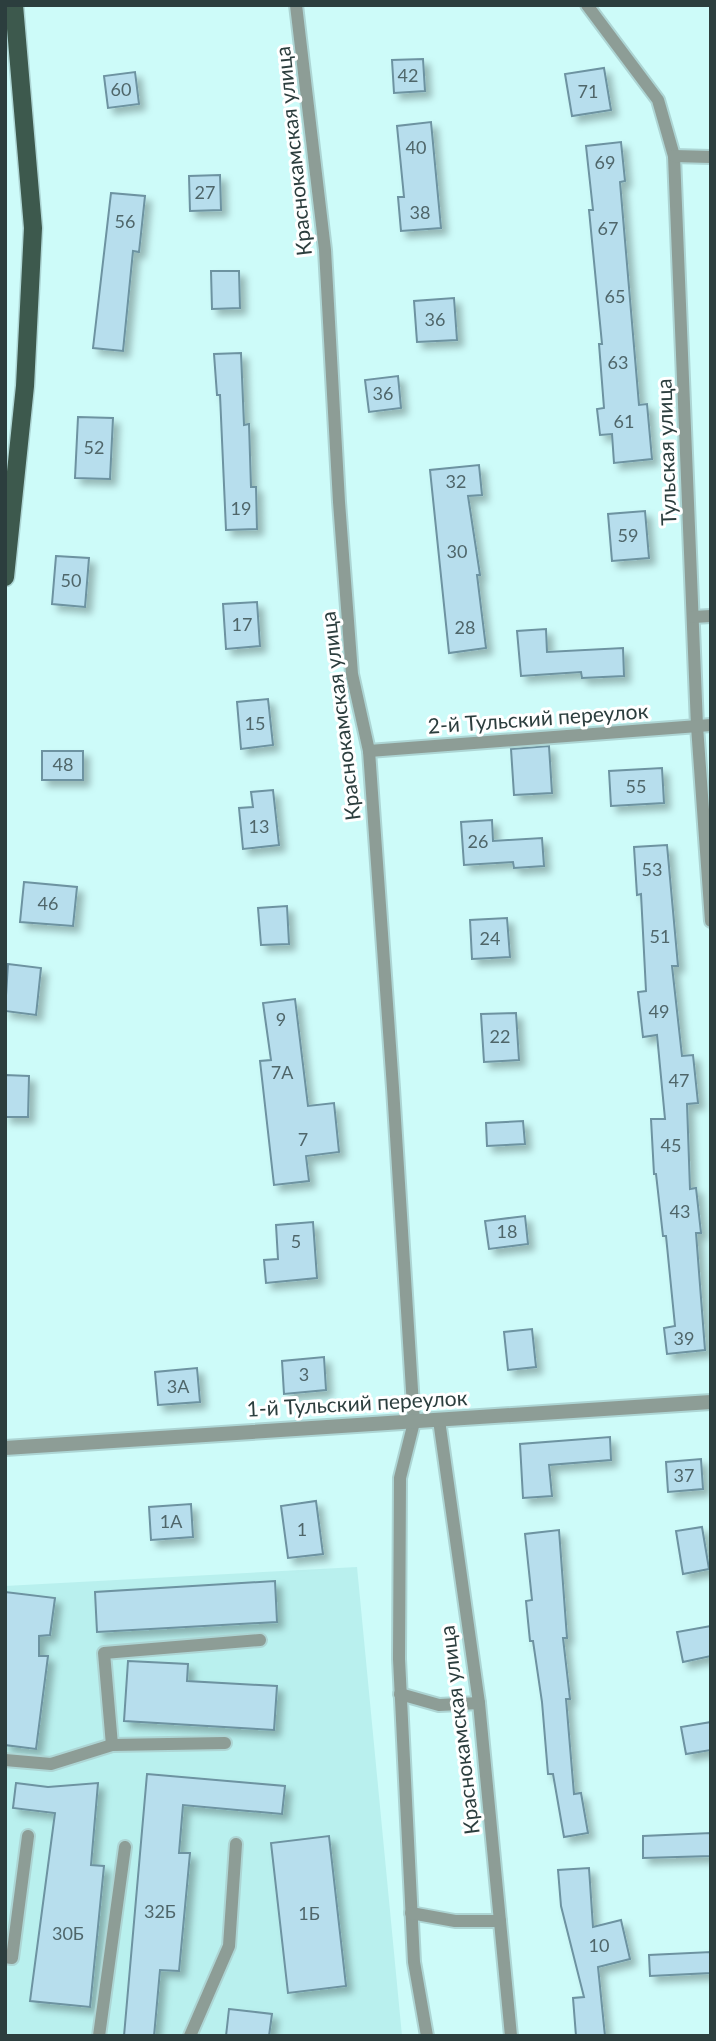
<svg xmlns="http://www.w3.org/2000/svg" width="716" height="2041" viewBox="0 0 716 2041" font-family="Lato,sans-serif">
	<defs>
		<filter id="shadow"><feDropShadow dx="6" dy="6" stdDeviation="3.5" flood-color="#0004"/></filter>
	</defs>
	<rect width="100%" height="100%" fill="#cdfbf9"/>
	<path fill="#b9f0ee" d="M357,1567l45,469h-397v-450z"/>
	<g fill="#b7deed" stroke="#6d93a1" stroke-width="2" filter="url(#shadow)">
		<path d="M423,59l2,32 -31,2 -2,-33z"/>
		<path d="M604,68l7,42 -39,6 -7,-42z"/>
		<path d="M135,72l4,32 -31,4 -4,-32z"/>
		<path d="M431,122l10,106 -40,3 -3,-34h6l-7,-71z"/>
		<path d="M621,142l4,39 -5,1 19,223 8,-1 5,55 -38,4 -2,-29 -12,1 -3,-26 7,-1 -5,-64h3l-13,-134h4l-7,-64z"/>
		<path d="M220,175l1,35 -31,1 -1,-35z"/>
		<path d="M111,193l34,3 -6,56 -6,-1 -10,100 -30,-3z"/>
		<path d="M211,271h28l1,37 -28,1z"/>
		<path d="M454,298l3,42 -40,2 -3,-41z"/>
		<path d="M241,353l3,72 5,-1 2,63h5l1,42 -31,1 -6,-135h-3l-3,-41z"/>
		<path d="M398,376l3,32 -32,4 -4,-32z"/>
		<path d="M78,417l35,1 -3,61 -35,-1z"/>
		<path d="M479,465l3,30 -14,1 12,79h-3l9,73 -37,5 -19,-183z"/>
		<path d="M645,511l4,47 -37,3 -4,-47z"/>
		<path d="M56,556l33,2 -4,49 -33,-3z"/>
		<path d="M257,602l3,44 -34,3 -3,-45z"/>
		<path d="M546,629l1,23 76,-4 1,28 -42,2 -1,-6 -60,4 -4,-45z"/>
		<path d="M268,699l5,46 -32,4 -4,-47z"/>
		<path d="M549,746l3,47 -38,2 -3,-46z"/>
		<rect x="42" y="751" width="41" height="29"/>
		<path d="M662,768l2,35 -53,3 -2,-35z"/>
		<path d="M273,790l6,55 -36,4 -4,-41 14,-1 -2,-15z"/>
		<path d="M492,820l1,21 49,-3 2,28 -30,2 -1,-6 -49,3 -3,-43z"/>
		<path d="M667,845l11,121h-6l10,90 11,-1 5,48 -11,1 3,85 6,-1 5,45h-5l9,117 -38,4 -3,-26 11,-2 -9,-90h-3l-7,-62h-2l-3,-55h14l-8,-84 -14,2 -5,-45 8,-1 -5,-97 -4,1 -3,-48z"/>
		<path d="M24,882l53,5 -4,39 -53,-4z"/>
		<path d="M287,906l2,38 -28,1 -3,-37z"/>
		<path d="M507,918l3,39 -38,2 -2,-39z"/>
		<path d="M8,964l33,4 -5,47 -31,-4z"/>
		<path d="M295,999l13,107 26,-3 5,49 -33,4 3,25 -35,4 -14,-124 11,-1 -8,-57z"/>
		<path d="M516,1013l3,47 -35,2 -3,-48z"/>
		<path d="M5,1075l24,1 -1,41h-23z"/>
		<path d="M523,1121l2,23 -38,2 -1,-23z"/>
		<path d="M525,1216l3,28 -39,5 -4,-28z"/>
		<path d="M313,1222l4,56 -51,5 -2,-23 14,-1 -2,-34z"/>
		<path d="M532,1329l4,38 -28,3 -4,-38z"/>
		<path d="M324,1357l2,33 -42,4 -2,-33z"/>
		<path d="M197,1368l3,34 -42,3 -3,-33z"/>
		<path d="M610,1437l1,23 -62,5 3,31 -29,2 -3,-54z"/>
		<path d="M701,1459l2,30 -35,3 -2,-30z"/>
		<path d="M316,1501l7,53 -35,4 -7,-52z"/>
		<path d="M191,1504l2,33 -42,3 -2,-33z"/>
		<path d="M702,1527l7,42 -26,5 -7,-43z"/>
		<path d="M559,1530l8,108h-4l7,61h-4l8,95 7,-1 7,40 -24,4 -11,-63h-5l-6,-72 -9,-61h-3l-4,-40 6,-1 -7,-66z"/>
		<path d="M275,1581l2,41 -180,10 -2,-40z"/>
		<path d="M5,1592l50,6 -5,37 -11,1v20h9l-12,93 -31,-4z"/>
		<path d="M711,1626v30l-28,6 -6,-30z"/>
		<path d="M128,1661l60,3 -1,17 90,5 -3,44 -150,-9z"/>
		<path d="M711,1722v28l-25,4 -5,-27z"/>
		<path d="M147,1774l138,12 -3,28 -99,-9 -4,48h11l-11,118 -19,-1 -6,66h-30z"/>
		<path d="M16,1783l32,4 50,-4 -7,82 13,1 -14,141 -60,-6 25,-188 -42,-5z"/>
		<path d="M711,1833v23l-68,2v-22z"/>
		<path d="M329,1836l17,150 -58,7 -17,-150z"/>
		<path d="M589,1868l4,59 28,-7 9,39 -32,8 7,69h-29l-3,-38 11,-1 -23,-91 -3,-36z"/>
		<path d="M711,1952v21l-61,3 -1,-21z"/>
		<path d="M229,2009l43,5 -3,22h-43z"/>
	</g>
	<g fill="none" stroke-linecap="round" stroke-linejoin="round">
		<g stroke="#add5d4" stroke-width="16">
			<g id="lane">
				<path d="M296,5l29,245 14,252 13,172 17,77 24,337 21,334 -14,56 -1,181 15,303 13,74"/>
				<path d="M587,5l71,95 16,56 23,570 14,195"/>
				<path d="M674,156l37,1"/>
				<path d="M693,617l18,-1"/>
				<path d="M369,751l342,-26"/>
				<path d="M439,1420l40,283 32,333"/>
				<path d="M400,1694l39,11 40,-2"/>
				<path d="M112,1745l-8,-92 156,-13"/>
				<path d="M5,1760l46,4 61,-19 113,-2"/>
				<path d="M411,1913l44,8h45"/>
				<path d="M5,1957l7,1 16,-122"/>
				<path d="M99,2036l26,-189"/>
				<path d="M190,2036l39,-90 7,-102"/>
			</g>
		</g>
		<g stroke="#add5d4" stroke-width="18">
			<path id="street" d="M5,1448l706,-46"/>
		</g>
		<g stroke="#add5d4" stroke-width="21">
			<path id="primary" d="M5,577l20,-191 8,-158 -19,-223"/>
		</g>
		<use href="#lane" stroke="#8d9d96" stroke-width="12"/>
		<use href="#street" stroke="#8d9d96" stroke-width="14"/>
		<use href="#primary" stroke="#3d594d" stroke-width="18"/>
	</g>
	<g text-anchor="middle" stroke-width="6" stroke-linejoin="round" paint-order="stroke">
		<g font-size="18" fill="#4f666a">
			<text x="408" y="82">42</text>
			<text x="121" y="96">60</text>
			<text x="588" y="98">71</text>
			<text x="416" y="154">40</text>
			<text x="605" y="169">69</text>
			<text x="205" y="199">27</text>
			<text x="420" y="219">38</text>
			<text x="125" y="228">56</text>
			<text x="608" y="235">67</text>
			<text x="615" y="303">65</text>
			<text x="435" y="326">36</text>
			<text x="618" y="369">63</text>
			<text x="383" y="400">36</text>
			<text x="624" y="428">61</text>
			<text x="94" y="454">52</text>
			<text x="456" y="488">32</text>
			<text x="241" y="515">19</text>
			<text x="628" y="542">59</text>
			<text x="457" y="558">30</text>
			<text x="71" y="587">50</text>
			<text x="242" y="631">17</text>
			<text x="465" y="634">28</text>
			<text x="255" y="730">15</text>
			<text x="63" y="771">48</text>
			<text x="636" y="793">55</text>
			<text x="259" y="833">13</text>
			<text x="478" y="848">26</text>
			<text x="652" y="876">53</text>
			<text x="48" y="910">46</text>
			<text x="660" y="943">51</text>
			<text x="490" y="945">24</text>
			<text x="659" y="1018">49</text>
			<text x="281" y="1026">9</text>
			<text x="500" y="1043">22</text>
			<text x="282" y="1079">7А</text>
			<text x="679" y="1087">47</text>
			<text x="303" y="1146">7</text>
			<text x="671" y="1152">45</text>
			<text x="680" y="1218">43</text>
			<text x="507" y="1238">18</text>
			<text x="296" y="1248">5</text>
			<text x="684" y="1345">39</text>
			<text x="304" y="1381">3</text>
			<text x="178" y="1393">3А</text>
			<text x="684" y="1482">37</text>
			<text x="171" y="1528">1А</text>
			<text x="302" y="1536">1</text>
			<text x="160" y="1918">32Б</text>
			<text x="309" y="1920">1Б</text>
			<text x="68" y="1940">30Б</text>
			<text x="599" y="1952">10</text>
		</g>
		<g font-size="21" fill="#2c3e3e" stroke="#fff">
			<text transform="translate(294 151) rotate(-96)" y="7">Краснокамская улица</text>
			<text transform="translate(667 452) rotate(-92)" y="7">Тульская улица</text>
			<text transform="translate(341 716) rotate(-97)" y="7">Краснокамская улица</text>
			<text transform="translate(538 719) rotate(-4)" y="7">2-й Тульский переулок</text>
			<text transform="translate(357 1404) rotate(-3)" y="7">1-й Тульский переулок</text>
			<text transform="translate(460 1730) rotate(-97)" y="7">Краснокамская улица</text>
		</g>
	</g>
	<rect width="716" height="2041" fill="none" stroke="#2c3e3e" stroke-width="14"/>
</svg>
